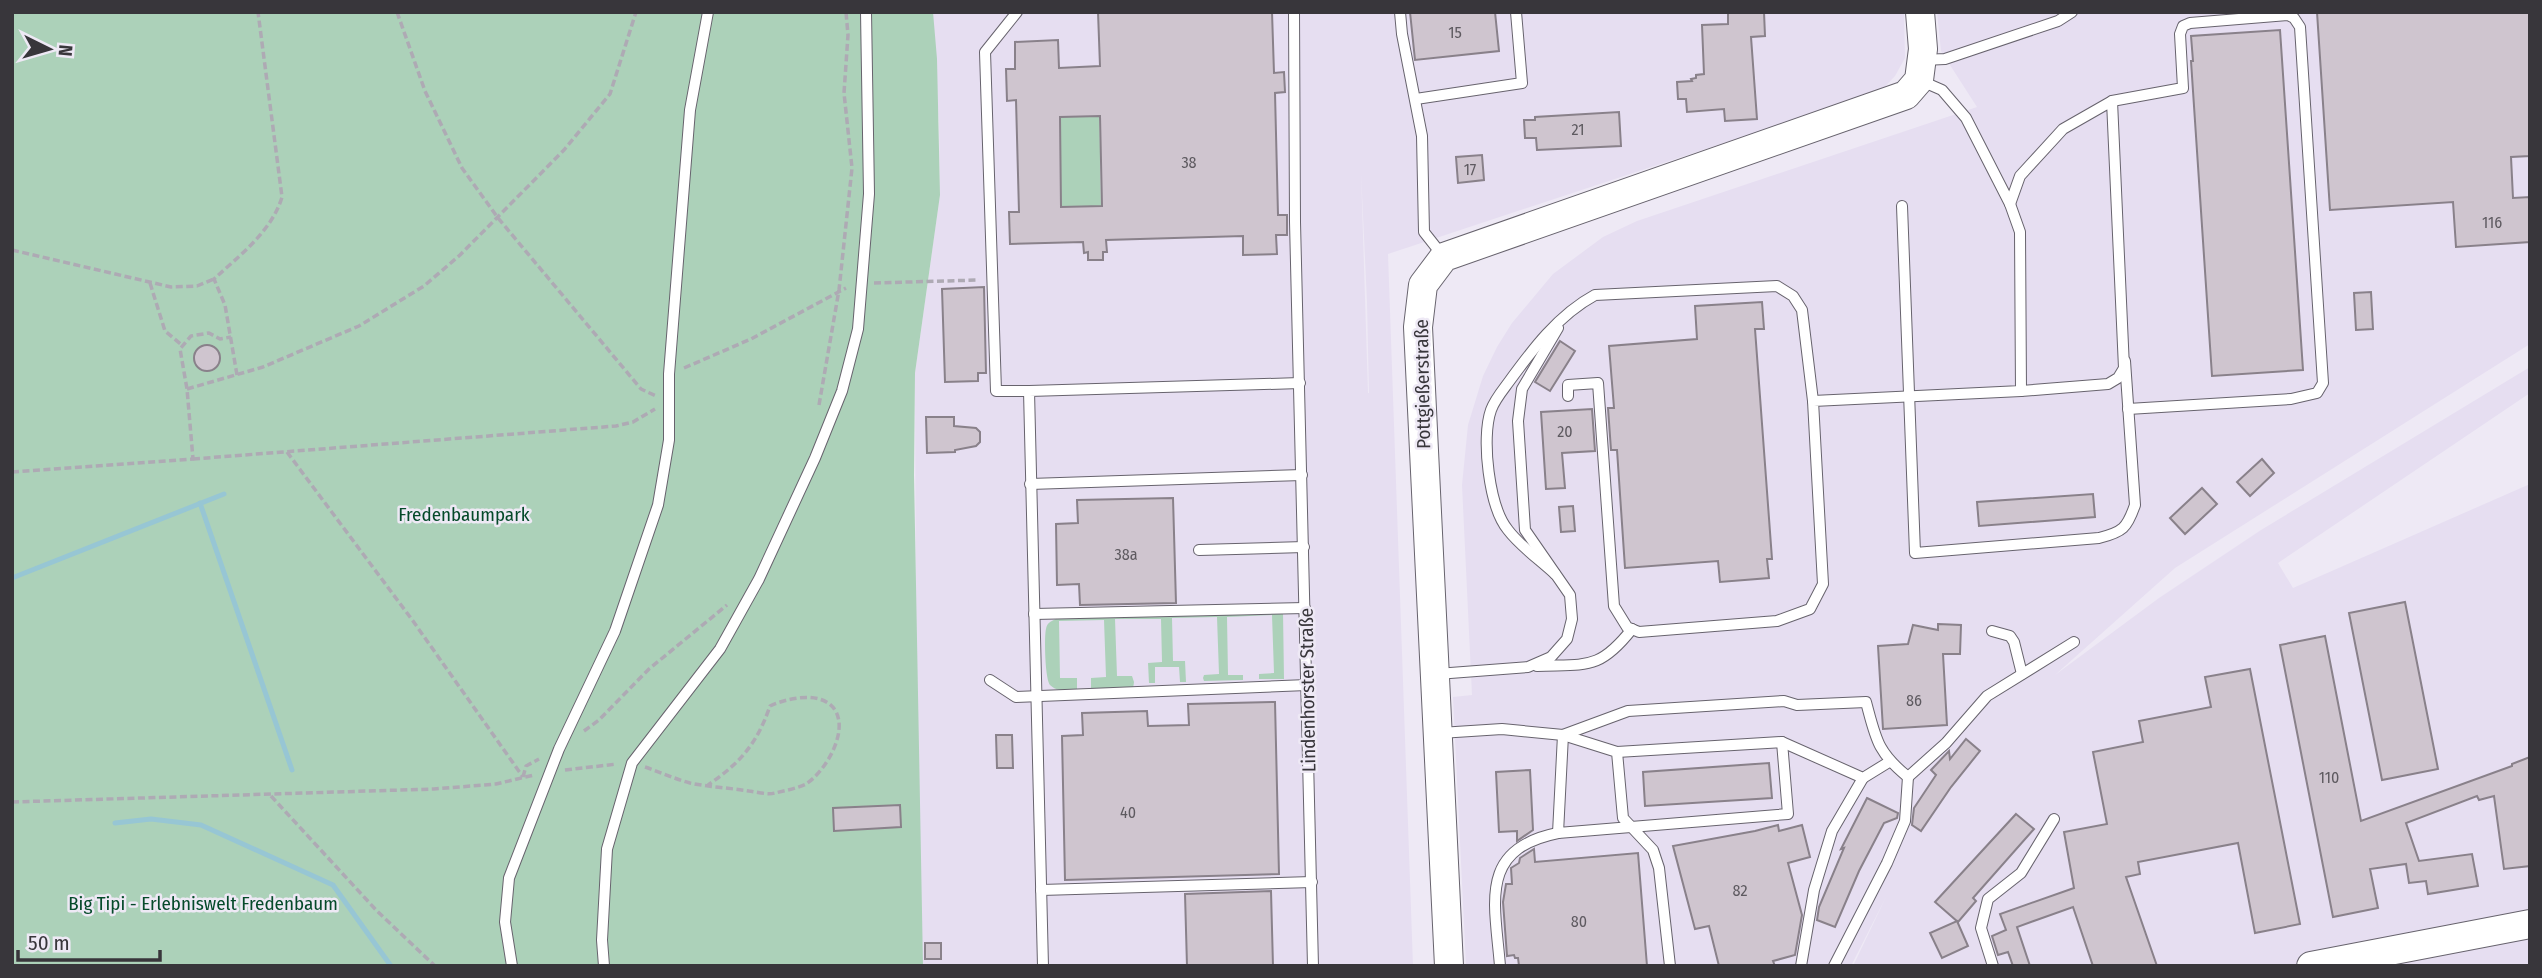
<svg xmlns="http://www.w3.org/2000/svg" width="2542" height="978" viewBox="0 0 2542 978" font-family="'Fira Sans Condensed',sans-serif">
	<rect width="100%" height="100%" fill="#eee9f5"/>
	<g fill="#e6def1" fill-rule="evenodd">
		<path d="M932,12h972l1,46 -10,18 -14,15 -493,163 25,712h-491l-6,-318 -1,-275 25,-178 -1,-72zM1361,172l6,130 2,91h-1z"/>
		<path d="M1937,12h593v332l-355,224 -120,107 104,-77 102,-68 269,-163v26l-252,170 15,25 237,-104v482h-677l33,-69 -35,69h-385l-13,-269 19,-2 -10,-210 6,-60 15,-49 14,-29 15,-24 41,-49 50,-37 34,-16 340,-114 -36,-56z"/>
	</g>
	<g fill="#acd1b9">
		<path d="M12,12h921l4,47 3,136 -25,178 -1,102 9,491h-911z"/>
		<path d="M1099,93l2,113 -40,1 -1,-90h26v-23z"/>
		<path d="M1283,612l1,67h-25v-5l15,-1 -2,-58 -45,2 1,58h15v5l-39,1 -1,-3 1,-3 15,-1 -2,-57 -45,1 1,43h12l1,21h-6l-1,-15h-24v16h-6l-1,-20 14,-1 -1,-43h-46l2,57h15l2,6 -1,7 -42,1v-12l15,-1 -2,-57 -45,1 1,57h17v13c-10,0 -20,1 -27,-6 -5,-6 -6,-48 -4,-56 1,-7 6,-8 12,-11z"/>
	</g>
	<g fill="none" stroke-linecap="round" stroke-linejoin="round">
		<g stroke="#97c6d4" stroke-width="5">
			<path d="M200,503l92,267"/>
			<path d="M12,578l212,-84"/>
			<path d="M115,823l36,-4 50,6 132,60 58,81"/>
		</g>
	</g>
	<g fill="#cfc5cf" stroke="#89818a" stroke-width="2" fill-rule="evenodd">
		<path d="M1098,12h174l2,61 10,-1 1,20 -10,1 3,122h9v20h-11l1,19 -34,1v-19l-137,4 1,12h-4v8h-15v-8l-4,1 -1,-11 -73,2 -1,-32h10l-3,-112 -9,1 -1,-32h9v-27l43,-2 1,28 41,-2zM1100,116l2,90 -41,1 -1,-90z"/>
		<path d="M1410,12h85l4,39 -84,9z"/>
		<path d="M1728,12h36l1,24 -14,1 6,82 -32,2 -1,-12 -37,3 -1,-13h-8l-1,-17 15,-1 -1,-2 5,-1v-3l8,-1 -2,-49 26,-1z"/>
		<path d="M2317,12h213v144l-19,1 2,41 17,-1v45l-74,5 -3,-45 -123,8z"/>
		<path d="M2280,30l23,340 -91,6 -21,-315h2l-2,-25z"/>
		<path d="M1619,112l2,34 -84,4 -1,-12h-11l-1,-18h11v-3z"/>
		<path d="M1482,155l2,25 -26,3 -2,-26z"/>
		<path d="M984,287l2,86h-8v8l-33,1 -3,-93z"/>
		<path d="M2371,292l2,37 -17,1 -2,-37z"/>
		<path d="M1762,302l2,27h-9l17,230h-5l2,19 -49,4 -2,-21 -93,7 -8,-118h-6l-3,-42h6l-5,-62 88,-7 -2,-33z"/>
		<path d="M1560,341l15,10 -25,40 -15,-9z"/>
		<circle cx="207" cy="358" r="13"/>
		<path d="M1592,409l3,42 -33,2 3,35 -19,1 -5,-77z"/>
		<path d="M926,417h28v9l22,2 4,4v10l-4,4 -21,4v2l-28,1z"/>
		<path d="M2262,459l12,14 -24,23 -13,-14z"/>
		<path d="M2202,488l15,16 -32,30 -15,-16z"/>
		<path d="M2093,494l2,23 -116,9 -2,-24z"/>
		<path d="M1173,498l3,105 -96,2 -1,-21 -22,1 -1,-61 22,-1 -1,-23z"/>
		<path d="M1573,506l2,25 -14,1 -2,-25z"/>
		<path d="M2405,602l33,167 -56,11 -33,-167z"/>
		<path d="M1938,624l23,1 -1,29h-17l4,71 -64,4 -5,-83 30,-2 5,-19 25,5z"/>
		<path d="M2325,636l36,185 151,-55v-2l18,-7v109l-26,3 -10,-73 -15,4 -2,-4 -71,27 13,38 53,-7 6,32 -50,8 -2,-13 -17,2 -3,-19 -36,5 8,39 -45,9 -53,-272z"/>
		<path d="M2250,669l50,255 -45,9 -17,-90 -100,19 2,12 -14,3 31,89h-64l-20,-59 -56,20 13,39h-17l-5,-14 -10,3 -6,-19 14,-6 -6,-16 74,-26 -10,-56 43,-8 -14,-72 50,-10 -4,-21 72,-14 -6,-30z"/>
		<path d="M1275,702l4,172 -214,6 -3,-144 21,-1 -1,-22 65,-2 1,15 41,-1 -1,-21z"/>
		<path d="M996,735h16l1,33h-16z"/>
		<path d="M1966,739l14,12 -29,36 -30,44 -9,-6 2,-17 22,-33 -5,-5 18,-19 1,8z"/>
		<path d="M1769,763l3,35 -127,8 -2,-34z"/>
		<path d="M1530,770l3,60 -16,11v-10l-18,1 -3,-60z"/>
		<path d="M1867,798l31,15 -1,5 -13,5 -25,48 -24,56 -18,-7 2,-13 25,-59 -3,1z"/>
		<path d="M900,805l1,22 -67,4 -1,-23z"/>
		<path d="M2016,814l18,15 -61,69 3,3 -18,21 -23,-20z"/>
		<path d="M1778,825l1,6 23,-6 8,32 -22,6 14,52 -7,40 -22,6 2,5h-56l-10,-40 -14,3 -22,-83 82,-15z"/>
		<path d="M1534,849l1,13 103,-9 9,113h-128l-1,-8h-3l-1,-3 -7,1 -4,-54 3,-18h6l-1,-16 8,-5 1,-5z"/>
		<path d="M1271,891l2,75h-86l-2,-72z"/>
		<path d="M1957,921l11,25 -26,12 -12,-25z"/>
		<rect x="925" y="943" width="16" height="16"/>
	</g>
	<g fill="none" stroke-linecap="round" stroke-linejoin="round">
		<g stroke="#67636d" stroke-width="12">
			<g id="service">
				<path d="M1017,12l-32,40 11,339h33"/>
				<path d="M1294,12l1,210 18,744"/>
				<path d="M1400,12l2,22 20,102 2,96 19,24"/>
				<path d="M1923,60l22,-1 113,-38 14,-9"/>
				<path d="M1416,99l106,-16 -6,-71"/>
				<path d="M2112,101l71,-13 -3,-54 3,-8 7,-3 98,-8 6,3 6,9 23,356 -6,10 -26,6 -163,10"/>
				<path d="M2010,204l10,-28 43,-47 49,-28 12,267 -6,10 -10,6 -87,7"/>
				<path d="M1902,206l13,347 184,-15c24,-6 28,-10 36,-33l-10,-144"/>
				<path d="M1568,396v-11l30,-2 16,223 13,21 12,5 138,-11 33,-12 13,-25 -10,-183 208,-10 -1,-159 -10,-28 -44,-86 -24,-28 -23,-10"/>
				<path d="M1030,484l272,-9"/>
				<path d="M1199,550l105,-3"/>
				<path d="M1555,574c-15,-14 -35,-28 -47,-44 -19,-23 -27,-92 -17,-120 3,-9 11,-19 17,-27 24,-33 50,-68 87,-88l182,-9 16,10 9,14 11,91"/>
				<path d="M1034,614l271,-6"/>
				<path d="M1992,631l18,5 4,6 8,32"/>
				<path d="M1537,666c49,-2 62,5 95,-37"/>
				<path d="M1437,674l91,-7 23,-10 16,-18 5,-20 -2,-24 -45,-65 -7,-109 4,-32 36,-61"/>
				<path d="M990,680l26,17 291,-12"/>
				<path d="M1440,733l62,-4 61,6 54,17 6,66 30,32 6,18 11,98"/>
				<path d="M1782,742l6,72 -230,19 5,-98 65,-24 156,-10 13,4 69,-3c10,37 11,50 42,75l38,-34 41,-47 87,-54"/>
				<path d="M1617,752l165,-10 81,36 26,-16"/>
				<path d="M1041,890l271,-8"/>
				<path d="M512,966l-7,-44 4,-44 50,-129 56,-118 43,-126 11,-65v-66l21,-264 18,-98"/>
				<path d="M604,966l-2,-26 5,-91 25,-86 88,-114 39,-70 56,-121 27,-67 16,-62 11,-135 -3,-182"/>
				<path d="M1043,966l-14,-575 271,-8"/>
				<path d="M1500,966c-5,-63 -22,-117 58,-133"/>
				<path d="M1801,966l13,-76 18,-59 31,-53"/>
				<path d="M1834,966l53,-103 18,-42 3,-44"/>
				<path d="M1993,966l-12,-38 7,-29 33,-26 33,-54"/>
			</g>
		</g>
		<g stroke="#67636d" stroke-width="30">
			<g id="tertiary">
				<path d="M1449,966l-31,-639 5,-42 21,-28 462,-162 13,-15 4,-31 -3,-37"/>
				<path d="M2311,966l219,-42"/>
			</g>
		</g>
		<g stroke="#aeaab4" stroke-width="3.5" stroke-dasharray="7 3.5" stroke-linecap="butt">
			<path d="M397,12l28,79 37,77 36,50 143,171 15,7"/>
			<path d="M12,250l159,37 26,-1 17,-7"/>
			<path d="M150,283l15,48 18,15"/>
			<path d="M874,283l105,-3"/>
			<path d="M684,368l67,-29 95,-51"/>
			<path d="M237,375l-12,-70 -11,-26c25,-23 58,-48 68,-82l-24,-185"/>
			<path d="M187,389l76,-22 96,-41 65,-40 36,-31 104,-105 46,-56 26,-82"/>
			<path d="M819,405l20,-115 13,-122 -8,-75 4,-58 -2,-23"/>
			<path d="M287,452l126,169 110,156"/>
			<path d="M193,459l423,-33 17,-4 22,-13"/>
			<path d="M12,472l181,-13 -6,-70 -7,-40 11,-13 18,-3 11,6 11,-2"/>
			<path d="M584,731l15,-11 50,-51 78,-64"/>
			<path d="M645,767c15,5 30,12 45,16 19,4 40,5 59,8 8,1 18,4 26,2 9,-2 23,-5 31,-9 19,-12 43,-52 29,-74 -13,-20 -48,-12 -65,-4 -13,38 -30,57 -62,79"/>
			<path d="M565,770l52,-6"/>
			<path d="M523,777l3,-11 13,-7"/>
			<path d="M271,796l106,115 58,55"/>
			<path d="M12,802l422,-13 62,-5 38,-9"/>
		</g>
		<use href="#service" stroke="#fff" stroke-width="10"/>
		<use href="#tertiary" stroke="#fff" stroke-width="28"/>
	</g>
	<g text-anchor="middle" stroke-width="5" stroke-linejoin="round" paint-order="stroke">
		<g font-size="16" fill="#5e5a60">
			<text x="1455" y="38">15</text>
			<text x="1578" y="135">21</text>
			<text x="1189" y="168">38</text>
			<text x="1470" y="175">17</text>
			<text x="2492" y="228">116</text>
			<text x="1565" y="437">20</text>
			<text x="1126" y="560">38a</text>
			<text x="1914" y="706">86</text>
			<text x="2329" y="783">110</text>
			<text x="1128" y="818">40</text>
			<text x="1740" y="896">82</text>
			<text x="1579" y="927">80</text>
		</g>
		<g font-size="19" fill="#38363b" stroke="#eee9f5">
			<text transform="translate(1422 384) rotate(-91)" y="7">Pottgießerstraße</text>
			<text transform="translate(1307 690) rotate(-91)" y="7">Lindenhorster Straße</text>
		</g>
		<g font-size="19" fill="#054a2a" stroke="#eee9f5">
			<text x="464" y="521">Fredenbaumpark</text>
			<text x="203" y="910">Big Tipi - Erlebniswelt Fredenbaum</text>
		</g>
	</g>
	<rect width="2542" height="978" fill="none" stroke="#38363b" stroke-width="28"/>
	<g transform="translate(49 49) rotate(95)" stroke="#eee9f5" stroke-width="5" paint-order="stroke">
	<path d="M0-5L12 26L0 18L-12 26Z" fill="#38363b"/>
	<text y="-10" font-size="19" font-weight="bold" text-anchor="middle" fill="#38363b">N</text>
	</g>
	<path d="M18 950v10h142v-10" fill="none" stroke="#38363b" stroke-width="3.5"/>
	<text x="28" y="950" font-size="21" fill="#38363b" stroke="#eee9f5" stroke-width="5" paint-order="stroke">50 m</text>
</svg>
